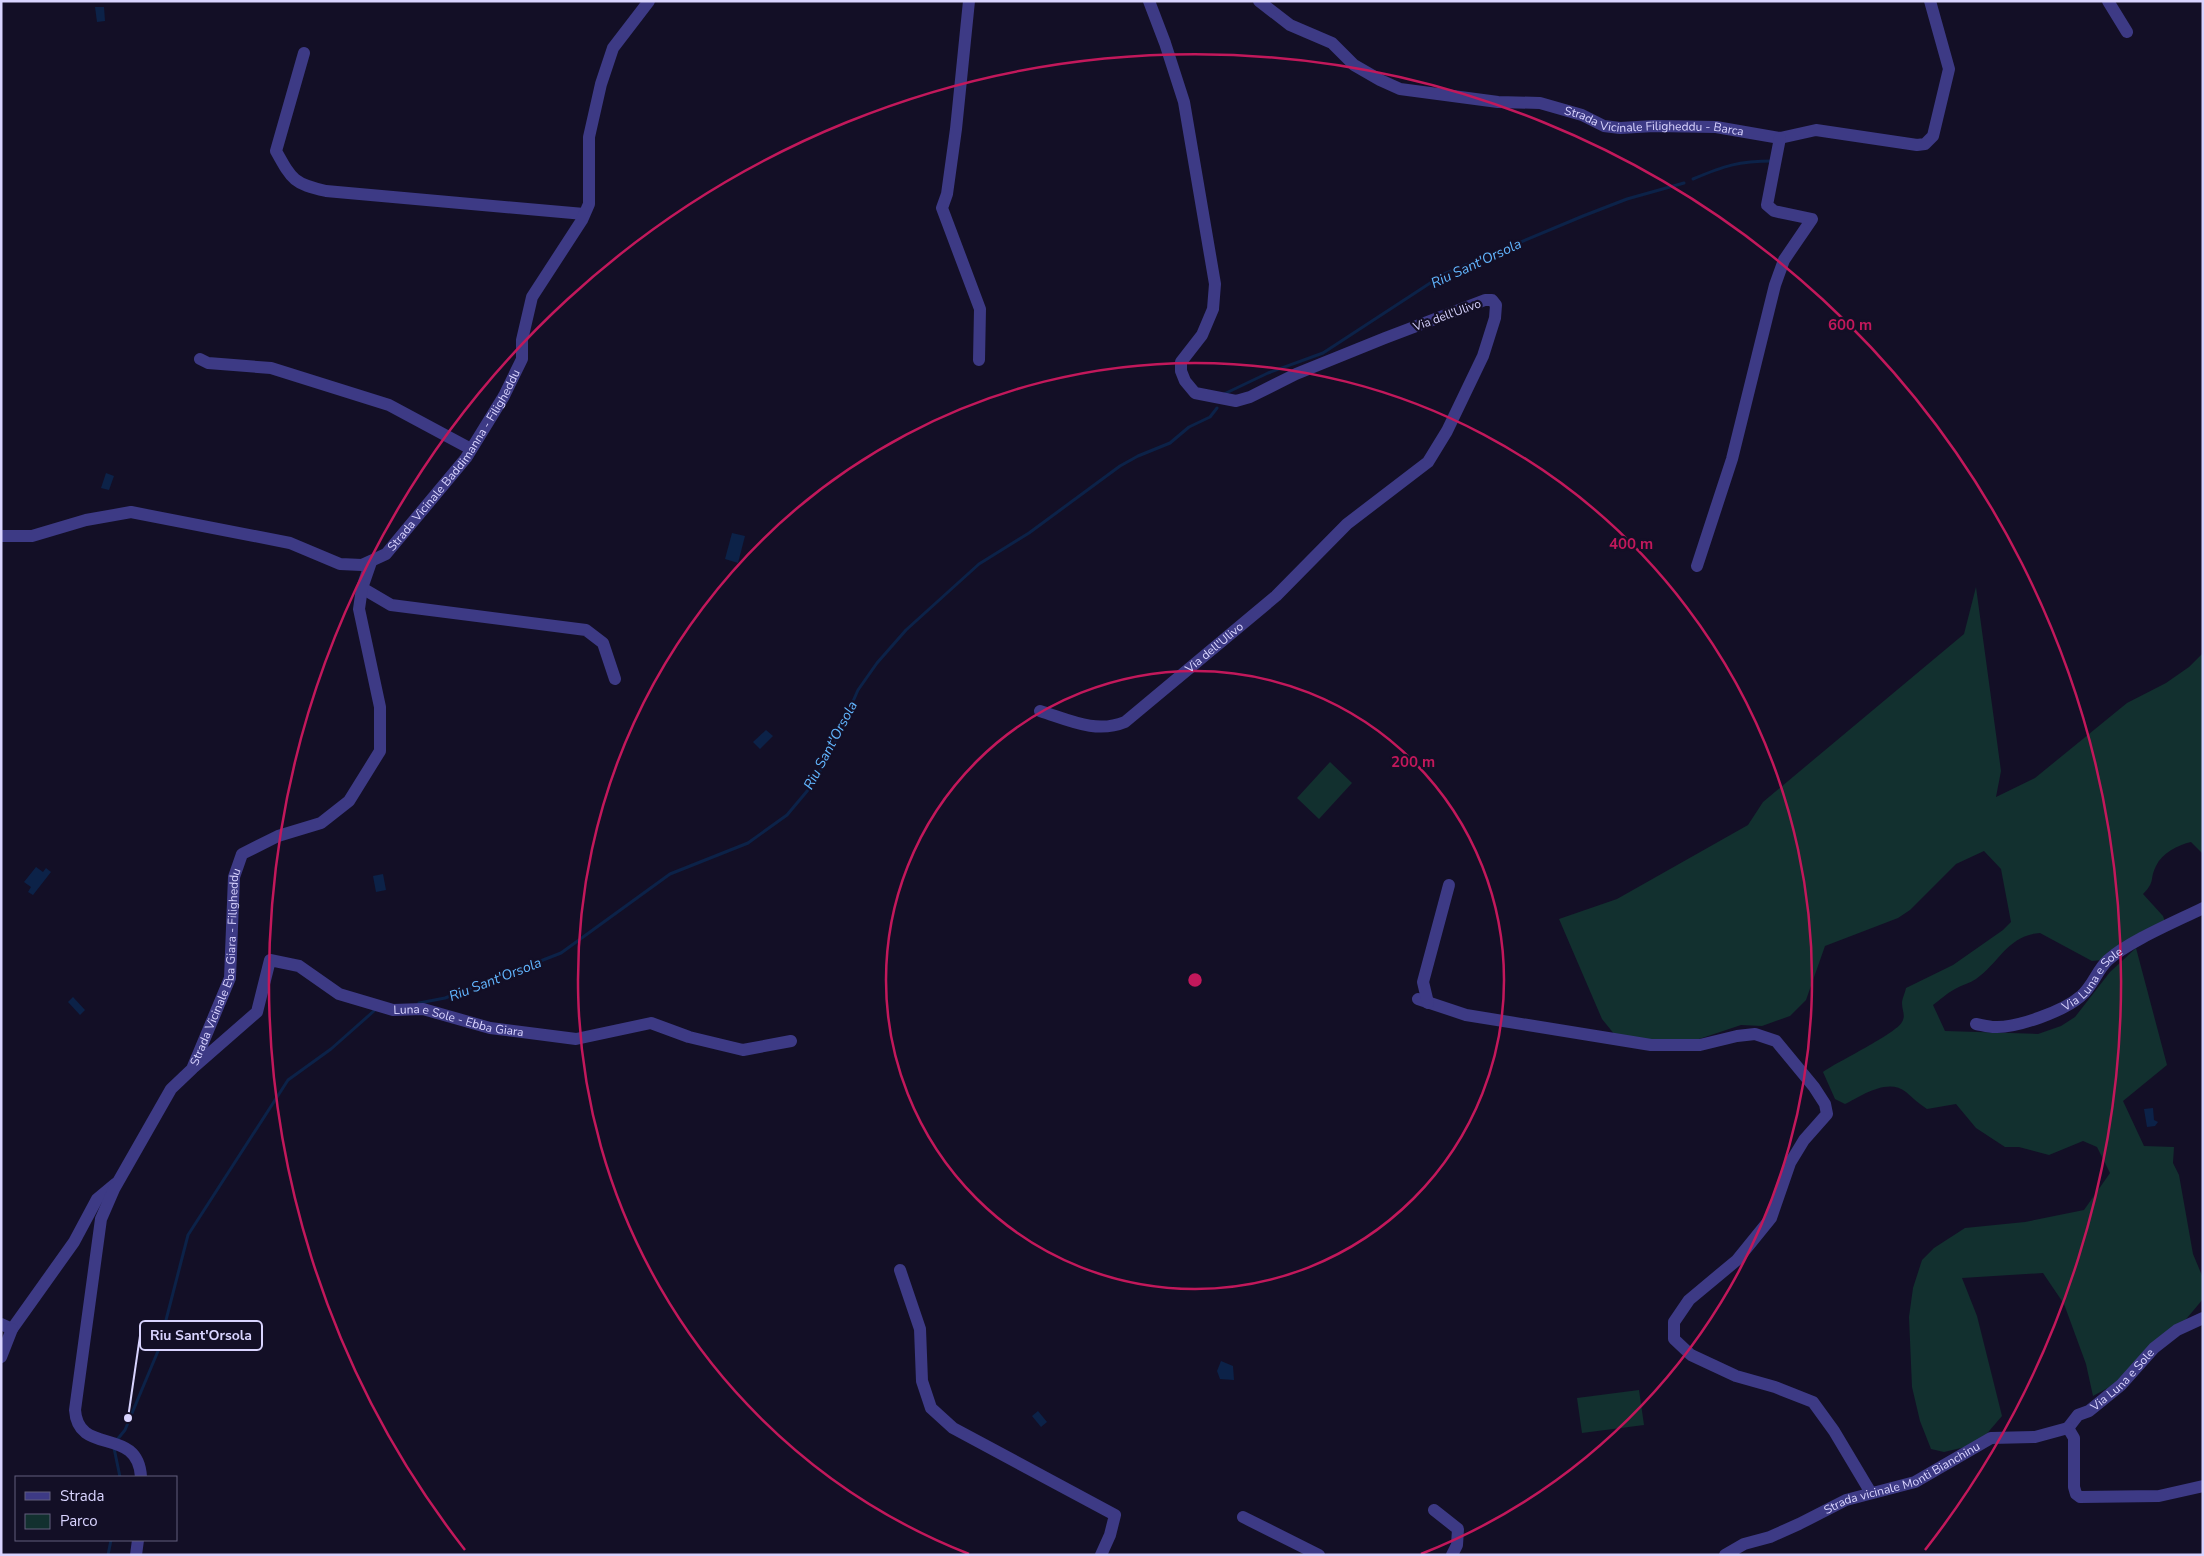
<svg xmlns="http://www.w3.org/2000/svg" width="2204" height="1556" viewBox="0 0 2204 1556" font-family="'Nunito Sans',sans-serif">
	<rect width="100%" height="100%" fill="#130f26"/>
	<g fill="#12302f">
		<path d="M1976,587l25,184 -5,26 39,-19 92,-75 39,-20 23,-16 14,-14v201l-12,-12c-13,3 -29,11 -35,24 -7,14 0,15 -13,28l20,22 2,6 -27,16 -29,13 -7,9 -10,1 -52,-28c-32,2 -41,30 -64,46 -6,4 -14,6 -21,10 -8,4 -15,11 -22,16l12,26 93,3 23,-8 14,-9 35,-45 26,-24 31,117 -44,36 21,45 30,1 -1,16 6,12 14,79 10,24v21l-26,31 -49,47 -35,19 -7,-32 -22,-60 -21,-31 -81,5 15,38 25,100 -24,28 -34,8 -13,-3 -11,-28 -8,-34 -3,-70 4,-29 9,-28 12,-12 31,-20 60,-6 59,-12 26,-37 -13,-26 -14,-6 -34,14 -30,-8h-14l-29,-19 -20,-24 -29,5c-8,-5 -14,-11 -21,-17 -18,-15 -45,4 -61,12l-10,-5 -12,-27c14,-10 74,-39 79,-50 4,-7 0,-11 0,-19 0,-4 3,-10 4,-15l47,-23 50,-35 8,-8 -10,-53 -17,-18 -28,13 -46,46 -12,8 -73,28 -19,54 -16,16 -28,10 -21,-1 -60,20 -62,-5 -17,-21 -43,-100 58,-20 131,-74 15,-23 201,-168z"/>
		<path d="M1330,762l22,21 -33,36 -22,-21z"/>
		<path d="M1639,1390l5,35 -62,8 -5,-35z"/>
	</g>
	<g fill="#0c2248">
		<path d="M95,7h9l1,14 -8,1z"/>
		<path d="M106,473l8,3 -5,14 -8,-2z"/>
		<path d="M732,533l13,3 -7,27 -13,-4z"/>
		<path d="M766,730l7,6 -13,13 -7,-7z"/>
		<path d="M36,867l7,5 3,-4 5,4 -18,23 -5,-3 3,-5 -7,-5z"/>
		<path d="M383,874l3,16 -10,2 -3,-16z"/>
		<path d="M73,997l12,13 -5,5 -12,-13z"/>
		<path d="M2153,1108l1,12 4,2 -3,4 -8,1 -3,-18z"/>
		<path d="M1221,1361l12,5 1,14 -14,-1 -3,-8z"/>
		<path d="M1038,1411l9,11 -6,5 -9,-11z"/>
	</g>
	<g fill="none" stroke-linecap="round" stroke-linejoin="round">
		<g stroke="#0c2248" stroke-width="3">
			<path d="M1693,179c31,-13 45,-18 80,-18"/>
			<path d="M1224,394l44,-21 55,-20 121,-79 139,-58 44,-17 57,-16"/>
			<path d="M419,1003l26,-5 116,-45 109,-79 78,-31 39,-28 26,-31 19,-35 26,-59 19,-27 29,-33 73,-66 50,-31 91,-67 18,-10 32,-13 19,-16 21,-10 7,-9"/>
			<path d="M116,1441l9,-11 33,-79 30,-116 100,-155 43,-31 44,-39"/>
			<path d="M114,1448l6,29"/>
			<path d="M108,1555l3,-15"/>
		</g>
		<g stroke="#3d3a85" stroke-width="12">
			<path d="M969,1l-13,128 -9,65 -5,14 38,101 -1,51"/>
			<path id="s1" d="M1259,1l31,24 42,18 22,22 26,15 20,9 98,13 42,1 42,12 22,11 16,2 34,-2 62,1 64,11 36,-8 101,15 8,-1 8,-8 16,-67 -19,-68"/>
			<path d="M2108,1l19,31"/>
			<path d="M304,53l-28,98c16,29 18,33 50,40l258,23"/>
			<path d="M200,359l8,4 63,5 118,37 82,44"/>
			<path id="s2" d="M1,536h31l54,-16 45,-8 159,31 50,21 22,1 24,-11 80,-96 38,-62 18,-37v-19l10,-43 50,-77 7,-16v-67l12,-53 12,-36 36,-47"/>
			<path d="M1697,566l35,-107 43,-174 9,-25 28,-41 -38,-8 -7,-6 13,-67"/>
			<path d="M362,588l29,17 195,25 17,13 12,36"/>
			<path id="s3" d="M1040,711c29,9 56,23 85,11l151,-126 71,-72 81,-62 19,-31 36,-75 12,-38 1,-13 -4,-5h-7l-100,38 -89,36 -46,23 -14,4 -41,-8 -10,-12 -4,-10v-9l21,-27 11,-26 2,-25 -31,-182 -19,-59 -16,-42"/>
			<path d="M1418,999l48,16 185,30h49l37,-9 18,-2 21,7 38,46 11,17 2,10 -23,26 -14,23 -19,55 -34,42 -48,40 -15,22v17l17,16 45,21 39,11 38,15 21,29 37,62"/>
			<path d="M1428,1003l-5,-21 26,-97"/>
			<path id="s4" d="M1976,1024c6,1 13,3 19,3 22,1 69,-16 86,-31 12,-10 16,-26 27,-36 21,-19 69,-39 95,-52"/>
			<path id="s5" d="M194,1067l63,-55 13,-52 29,6 40,28 54,16 30,-1 67,19 86,11 75,-16 38,14 54,13 48,-9"/>
			<path d="M900,1270l20,59 2,52 9,27 22,20 162,87 -5,20 -9,20"/>
			<path d="M1,1324l11,5 62,-87 23,-43 18,-15"/>
			<path d="M1,1357l11,-28"/>
			<path id="s6" d="M2068,1428l10,-13 11,-4 32,-26 33,-37 23,-18 26,-12"/>
			<path id="s7" d="M141,1477c-3,-52 -63,-20 -66,-67l26,-191 13,-30 57,-100 21,-20 38,-91 4,-101 8,-23 36,-18 43,-13 28,-22 31,-50v-44l-21,-98 3,-21 9,-26"/>
			<path d="M1434,1510l24,19 -1,16 -5,10"/>
			<path d="M1243,1517l76,38"/>
			<path d="M136,1555l2,-15"/>
			<path id="s8" d="M1725,1555l19,-11 26,-7 29,-13 47,-24 69,-18 76,-44 44,-1 33,-9 6,10v49l2,7 4,3 79,-1 44,-10"/>
		</g>
	</g>
	<g fill="none" stroke="#c2185b" stroke-width="2.5">
		<circle cx="1195" cy="980" r="309"/>
		<path d="M969 1554A617 617 0 1 1 1421 1554"/>
		<path d="M465 1550A926 926 0 1 1 1925 1550"/>
	</g>
	<g text-anchor="middle" stroke-width="4.5" stroke-linejoin="round" paint-order="stroke">
		<g font-size="12" fill="#d9d4ff" stroke="#130f26">
			<text dy="4" stroke="none"><textPath href="#s1" startOffset="426">Strada Vicinale Filigheddu - Barca</textPath></text>
			<text transform="translate(1447 315) rotate(-20)" y="4">Via dell'Ulivo</text>
			<text dy="4" stroke="none"><textPath href="#s2" startOffset="514">Strada Vicinale Baddimanna - Filigheddu</textPath></text>
			<text dy="4" stroke="none"><textPath href="#s3" startOffset="204">Via dell'Ulivo</textPath></text>
			<text dy="4" stroke="none"><textPath href="#s7" startOffset="579">Strada Vicinale Eba Giara - Filigheddu</textPath></text>
			<text dy="4" stroke="none"><textPath href="#s4" startOffset="132">Via Luna e Sole</textPath></text>
			<text dy="4" stroke="none"><textPath href="#s5" startOffset="339">Luna e Sole - Ebba Giara</textPath></text>
			<text dy="4" stroke="none"><textPath href="#s6" startOffset="74">Via Luna e Sole</textPath></text>
			<text dy="4" stroke="none"><textPath href="#s8" startOffset="194">Strada vicinale Monti Bianchinu</textPath></text>
		</g>
		<g font-size="14" font-style="italic" fill="#62b6ff" stroke="#130f26">
			<text transform="translate(1476 263) rotate(-25)" y="5">Riu Sant'Orsola</text>
			<text transform="translate(830 745) rotate(-62)" y="5">Riu Sant'Orsola</text>
			<text transform="translate(495 979) rotate(-21)" y="5">Riu Sant'Orsola</text>
		</g>
	</g>
	<circle cx="1195" cy="980" r="8" fill="#c2185b" stroke="#130f26" stroke-width="2.5"/>
	<g font-size="15" text-anchor="middle" font-weight="bold" fill="#c2185b" stroke="#130f26" stroke-width="4.5" stroke-linejoin="round" paint-order="stroke">
		<text x="1850" y="330">600 m</text>
		<text x="1631" y="549">400 m</text>
		<text x="1413" y="767">200 m</text>
	</g>
	<path fill="none" stroke="#d9d4ff" stroke-width="2" d="M128 1418L140 1336"/>
	<circle fill="#d9d4ff" stroke="#130f26" stroke-width="2" cx="128" cy="1418" r="5"/>
	<rect fill="#130f26" stroke="#d9d4ff" stroke-width="2" x="140" y="1321" width="122" height="29" rx="5"/>
	<g font-size="14" text-anchor="middle" font-weight="bold" fill="#d9d4ff">
		<text x="201" y="1340">Riu Sant'Orsola</text>
	</g>
	<rect width="2204" height="1556" fill="none" stroke="#d9d4ff" stroke-width="5"/>
	<rect x="15" y="1476" width="162" height="65" fill="#130f26" stroke="#625e7d"/>
	<rect x="25" y="1492" width="25" height="8" fill="#3d3a85" stroke="#625e7d"/>
	<text x="60" y="1501" font-size="15" fill="#d9d4ff">Strada</text>
	<rect x="25" y="1514" width="25" height="15" fill="#12302f" stroke="#625e7d"/>
	<text x="60" y="1526" font-size="15" fill="#d9d4ff">Parco</text>
</svg>
